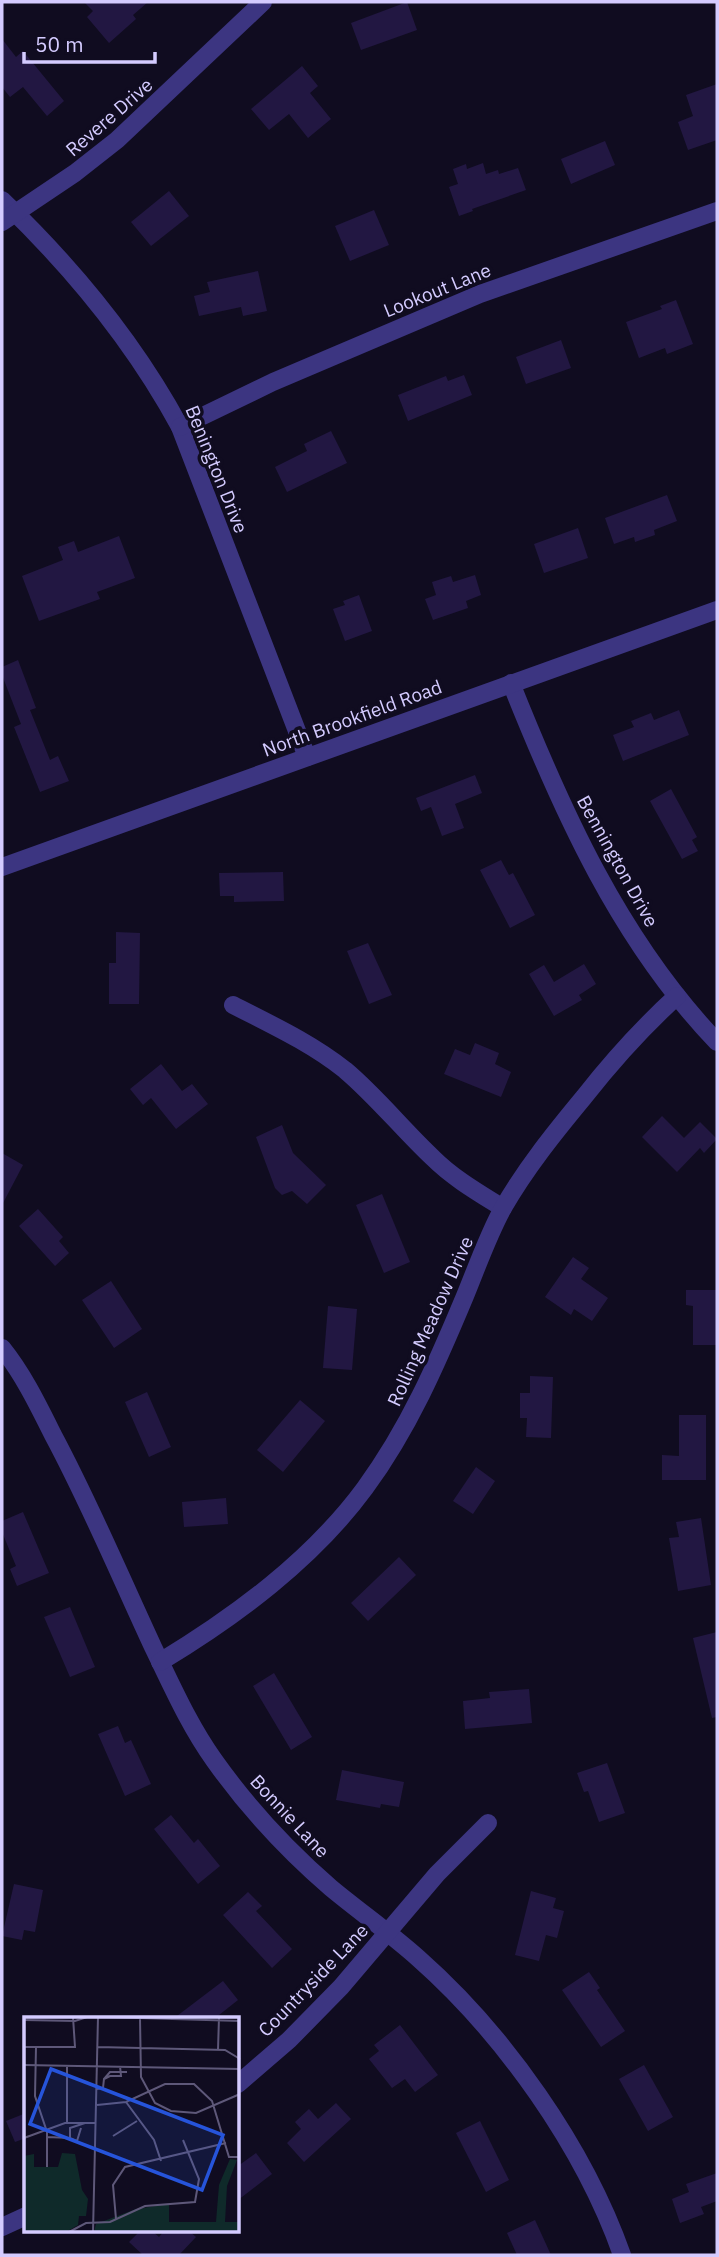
<svg xmlns="http://www.w3.org/2000/svg" width="719" height="2257" viewBox="0 0 719 2257" font-family="'IBM Plex Sans',sans-serif">
	<rect width="100%" height="100%" fill="#100c20"/>
	<g fill="#221742">
		<path d="M84,2h64l-15,13 3,4 -27,24 -22,-26 6,-6z"/>
		<path d="M407,2l10,28 -56,20 -10,-27z"/>
		<path d="M2,39l14,18 7,-6 41,50 -17,15 -24,-29 -13,10 -8,-10z"/>
		<path d="M302,66l16,20 -8,7 21,26 -23,19 -19,-24 -20,16 -18,-21z"/>
		<path d="M717,84v56l-29,10 -10,-28 15,-6 -7,-21z"/>
		<path d="M605,141l10,24 -44,19 -10,-25z"/>
		<path d="M483,163l3,11 12,-4 1,4 19,-6 8,22 -54,19 1,2 -14,5 -10,-29 9,-3 -5,-15 13,-5 1,5z"/>
		<path d="M169,191l20,25 -38,30 -20,-24z"/>
		<path d="M374,210l15,35 -39,16 -15,-35z"/>
		<path d="M258,271l9,40 -24,5 -2,-9 -42,9 -5,-20 16,-4 -3,-10z"/>
		<path d="M676,300l17,44 -26,10 -2,-6 -26,10 -13,-36 36,-13 -2,-3z"/>
		<path d="M561,340l10,28 -45,16 -10,-27z"/>
		<path d="M464,375l8,20 -64,26 -10,-26 48,-19 2,5z"/>
		<path d="M331,431l16,32 -60,29 -12,-25 32,-16 -3,-7z"/>
		<path d="M667,495l10,26 -23,9 1,5 -20,7 -1,-5 -20,7 -9,-26z"/>
		<path d="M578,528l10,30 -44,15 -10,-29z"/>
		<path d="M119,536l16,42 -38,14 3,7 -61,22 -17,-45 41,-16 -5,-13 16,-6 4,11z"/>
		<path d="M475,575l6,20 -15,6 2,7 -35,12 -8,-21 11,-4 -4,-13 19,-6 2,6z"/>
		<path d="M359,595l13,36 -27,10 -12,-32 12,-4 -2,-4z"/>
		<path d="M18,660l18,48 -6,2 20,50 8,-4 11,25 -29,11 -26,-65 7,-3 -19,-49v-8z"/>
		<path d="M679,710l10,25 -66,26 -10,-26 21,-8 -3,-6 20,-8 3,7z"/>
		<path d="M475,775l7,18 -27,11 9,24 -22,8 -11,-29 -10,4 -5,-13z"/>
		<path d="M671,789l26,48 -5,3 6,11 -16,8 -32,-58z"/>
		<path d="M501,860l8,15 4,-2 22,42 -25,13 -30,-58z"/>
		<path d="M283,872l1,29 -50,1v-6h-14l-1,-23z"/>
		<path d="M116,932l24,1 -1,71h-30v-41h7z"/>
		<path d="M368,943l24,52 -23,9 -22,-53z"/>
		<path d="M584,964l12,20 -17,11 3,5 -28,16 -25,-42 15,-9 10,17z"/>
		<path d="M475,1043l24,10 -4,11 16,8 -10,25 -57,-23 11,-25 15,6z"/>
		<path d="M161,1064l21,27 10,-7 16,20 -32,25 -25,-31 -8,7 -13,-16z"/>
		<path d="M662,1116l22,22 16,-16 17,17 -13,14 -4,-5 -23,24 -35,-35z"/>
		<path d="M282,1125l11,28 33,32 -19,19 -15,-13 -10,4 -7,-7 -19,-51z"/>
		<path d="M2,1153l21,12 -21,40z"/>
		<path d="M382,1194l28,68 -26,11 -28,-68z"/>
		<path d="M38,1209l25,28 -4,4 10,12 -14,13 -36,-40z"/>
		<path d="M573,1257l16,11 -8,11 27,19 -16,23 -18,-12 -3,6 -26,-18z"/>
		<path d="M111,1281l31,48 -28,19 -32,-48z"/>
		<path d="M686,1290h31v55h-24v-39l-7,-1z"/>
		<path d="M328,1306l29,3 -5,61 -29,-2z"/>
		<path d="M530,1376l23,1 -2,61 -25,-1 1,-19h-7v-25h10z"/>
		<path d="M147,1392l24,55 -22,10 -24,-55z"/>
		<path d="M300,1400l25,21 -42,51 -26,-22z"/>
		<path d="M679,1415h27v65h-44v-25l17,1z"/>
		<path d="M476,1467l19,14 -22,33 -20,-13z"/>
		<path d="M226,1498l2,26 -44,3 -2,-25z"/>
		<path d="M23,1512l26,61 -32,13 -7,-17 6,-3 -14,-34v-11z"/>
		<path d="M701,1518l10,67 -33,6 -9,-53 10,-1 -3,-15z"/>
		<path d="M399,1557l17,18 -48,46 -17,-18z"/>
		<path d="M70,1607l25,60 -25,10 -26,-60z"/>
		<path d="M717,1632v85l-5,1 -19,-80z"/>
		<path d="M274,1673l38,64 -21,13 -38,-64z"/>
		<path d="M529,1689l3,34 -67,6 -2,-28 27,-3 -1,-6z"/>
		<path d="M118,1726l7,17 6,-3 20,44 -26,12 -27,-62z"/>
		<path d="M607,1763l18,50 -26,9 -11,-31 -4,1 -7,-19z"/>
		<path d="M342,1770l62,12 -5,25 -18,-3 -1,4 -44,-8z"/>
		<path d="M171,1815l23,28 4,-4 22,27 -22,18 -44,-55z"/>
		<path d="M14,1884l29,6 -8,42 -11,-2 -2,10 -20,-4z"/>
		<path d="M531,1891l25,7 -3,10 11,3 -7,27 -11,-3 -7,26 -24,-6z"/>
		<path d="M248,1892l14,14 -6,5 36,38 -20,19 -49,-53z"/>
		<path d="M589,1972l11,16 -3,2 28,41 -24,16 -39,-57z"/>
		<path d="M223,1981l15,19 -24,19h-41z"/>
		<path d="M400,2025l38,50 -23,17 -10,-13 -13,9 -23,-29 10,-8 -5,-6z"/>
		<path d="M644,2065l29,52 -25,14 -29,-52z"/>
		<path d="M336,2103l15,16 -47,43 -17,-19 14,-14 -6,-7 14,-13 9,10z"/>
		<path d="M26,2113v25l-11,4 -9,-21z"/>
		<path d="M480,2121l29,59 -23,12 -30,-59z"/>
		<path d="M256,2153l16,21 -34,26v-34z"/>
		<path d="M717,2173v28l-16,6 3,7 -24,9 -8,-24 17,-7 -3,-8z"/>
		<path d="M535,2220l16,35h-34l-10,-22z"/>
		<path d="M140,2231h12l7,6 5,-6h25l7,6 -17,18h-36l-14,-13z"/>
	</g>
	<g fill="none" stroke-linecap="round" stroke-linejoin="round">
		<g stroke="#3c3581" stroke-width="18">
			<path d="M2,200c70,67 132,142 178,227l127,330"/>
			<path d="M2,222l73,-49 42,-33 146,-138"/>
			<path d="M180,427l93,-45 207,-88 237,-83"/>
			<path d="M511,683c51,128 109,258 206,359"/>
			<path d="M2,867l715,-257"/>
			<path d="M233,1005c39,20 78,38 112,65 32,27 58,60 88,88 20,20 46,35 70,50"/>
			<path d="M2,1348c21,26 36,57 51,87 37,69 67,141 100,212 19,39 36,78 61,113 34,48 73,90 117,128 29,24 59,45 87,70 86,76 166,189 204,297"/>
			<path d="M160,1662c76,-46 152,-102 205,-174 44,-60 72,-125 100,-192 12,-29 23,-61 38,-88 23,-40 52,-76 81,-111 29,-37 59,-70 93,-101"/>
			<path d="M238,2084l51,-44 52,-53 96,-113 51,-51"/>
			<path d="M2,2227l24,-11"/>
		</g>
	</g>
	<g text-anchor="middle" stroke-width="7" stroke-linejoin="round" paint-order="stroke">
		<g font-size="19" fill="#d4cbff" stroke="#100c20">
			<text transform="translate(109 117) rotate(-41)" y="7">Revere Drive</text>
			<text transform="translate(437 290) rotate(-22)" y="7">Lookout Lane</text>
			<text transform="translate(217 469) rotate(68)" y="7">Benington Drive</text>
			<text transform="translate(352 718) rotate(-20)" y="7">North Brookfield Road</text>
			<text transform="translate(618 861) rotate(61)" y="7">Bennington Drive</text>
			<text transform="translate(430 1321) rotate(-66)" y="7">Rolling Meadow Drive</text>
			<text transform="translate(290 1816) rotate(47)" y="7">Bonnie Lane</text>
			<text transform="translate(313 1980) rotate(-46)" y="7">Countryside Lane</text>
		</g>
	</g>
	<g transform="translate(24 2017)">
		<rect width="215" height="215" fill="#100c20"/>
		<path d="M38,136l13,1 7,36 6,9 -2,17h-7l-1,9 -12,7h-42v-76l10,-2v13h24zM206,142l7,1 -10,26 -2,36h14v10h-145l2,-8 40,-15 33,-5v18h47l3,-37z" fill="#0f2a2a"/>
		<path fill="none" stroke="#5e5879" stroke-width="2" d="M81,0l135,4M116,1l1,59 14,26 16,8 25,2 44,-19M0,3l51,1 12,-4M0,30h51l-2,-30M12,30l-1,49 12,36v35M74,30l127,3 15,9M194,33l1,-33M0,48l216,4M43,49v57M80,62l6,-7h17M73,72l6,-1 1,-9 6,-3h11l-1,-10M102,85l28,38 7,21M73,88l29,-3 39,-18h29l18,17 17,56h11M89,119l24,-15M23,120l23,1v-10l15,-5M0,121l41,-15h31M46,121l7,3 4,-13M92,202l-3,-34 12,-18 101,-24M45,215l17,-9 24,-1 35,-16 50,-4 4,-23 -16,-39M69,215l5,-215"/>
		<path fill="#2654da" fill-opacity="0.15" stroke="#2654da" stroke-width="3.5" d="M27,52l172,66 -21,55 -172,-66z"/>
		<rect width="215" height="215" fill="none" stroke="#d4cbff" stroke-width="3.5"/>
	</g>
	<rect width="719" height="2257" fill="none" stroke="#d4cbff" stroke-width="7"/>
	<path d="M24 52v10h131v-10" fill="none" stroke="#d4cbff" stroke-width="3.5"/>
	<text x="35" y="52" font-size="21" fill="#d4cbff" stroke="#100c20" stroke-width="5" paint-order="stroke">50 m</text>
</svg>
